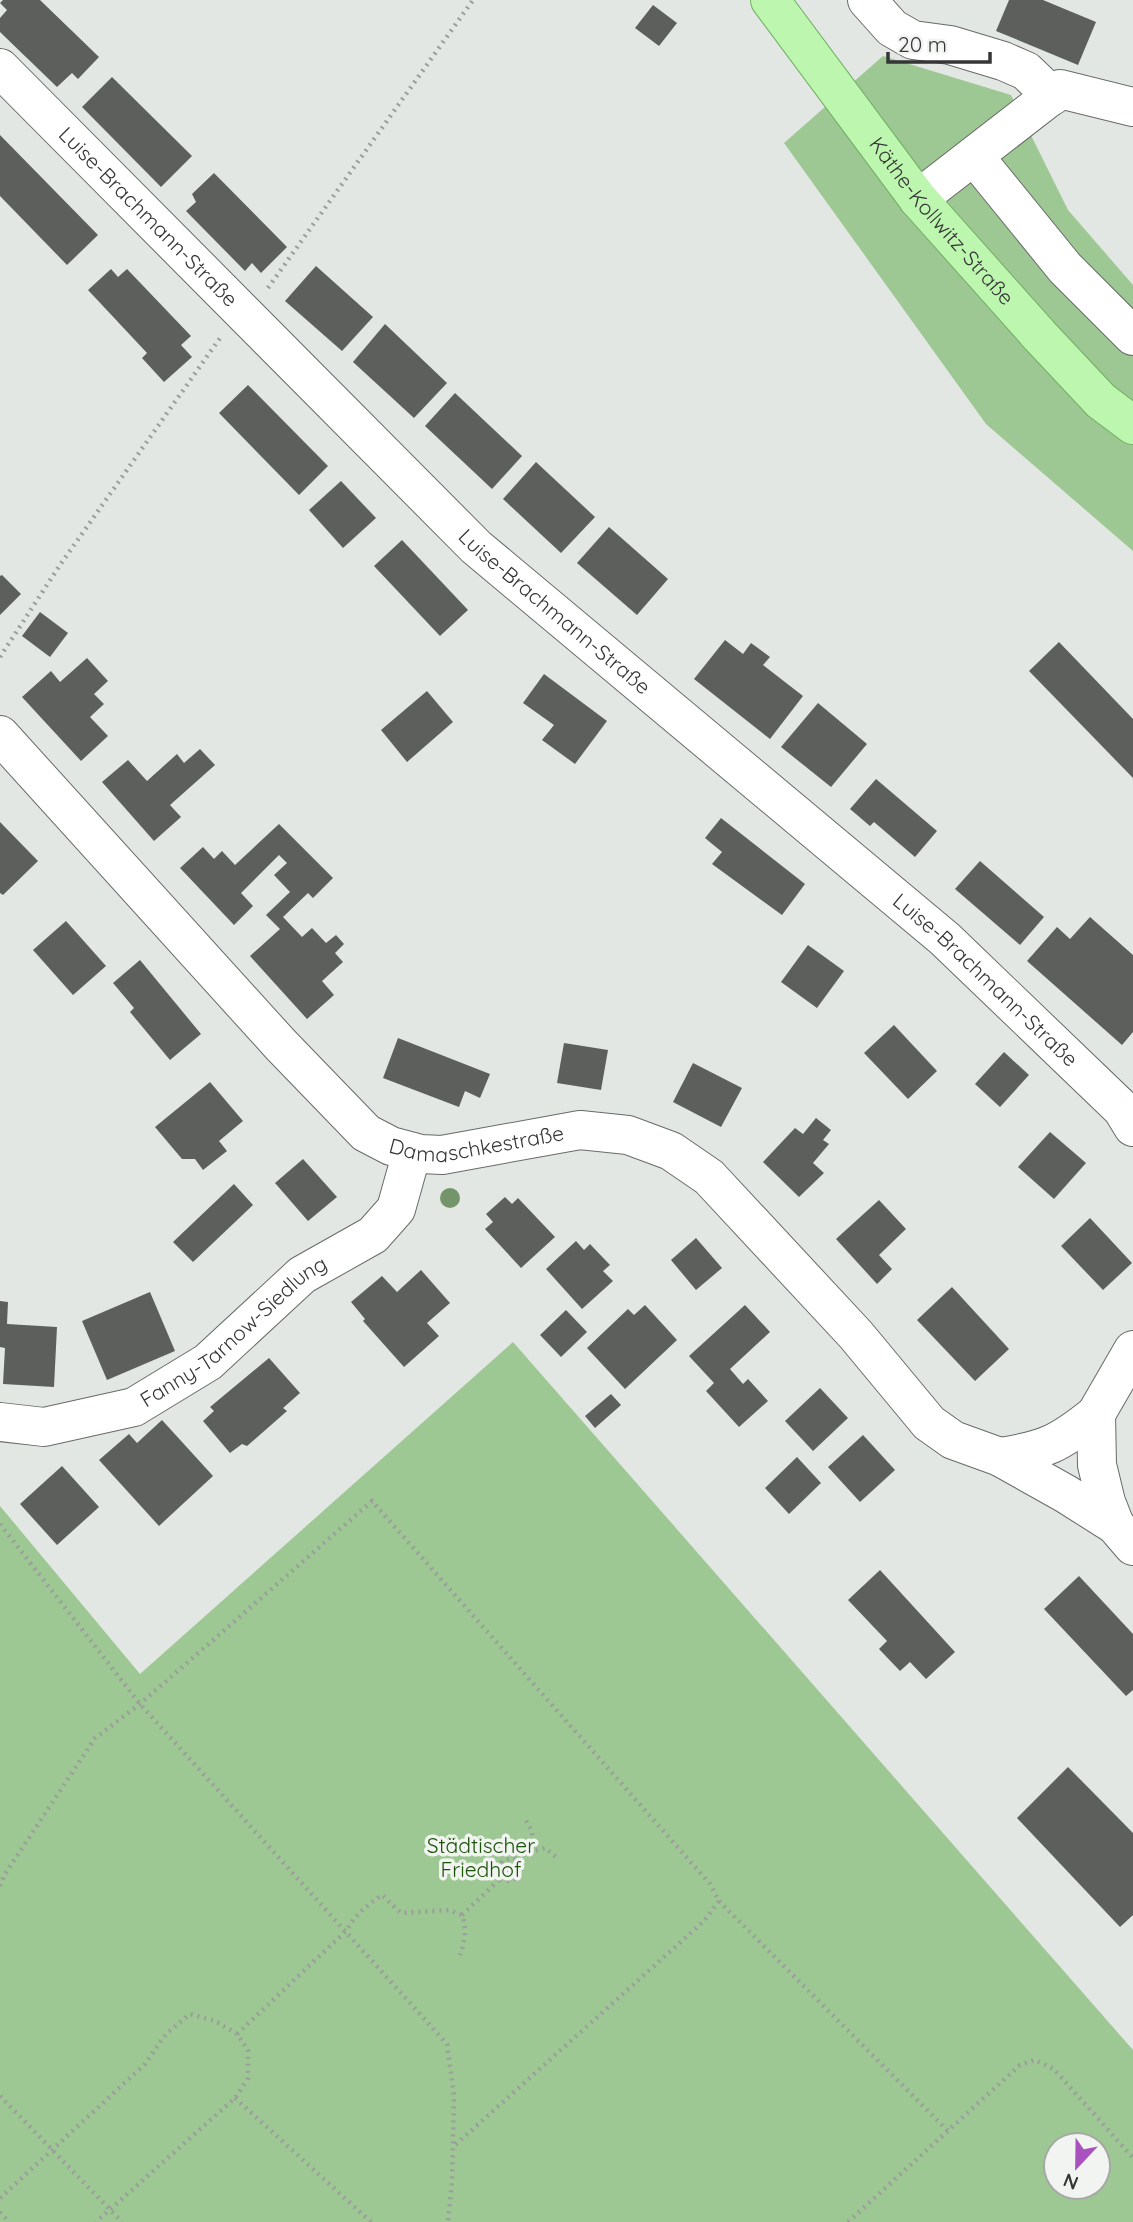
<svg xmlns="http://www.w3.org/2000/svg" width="1133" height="2222" viewBox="0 0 1133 2222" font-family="Quicksand,sans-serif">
	<rect width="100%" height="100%" fill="#e3e7e3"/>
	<g fill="#9dc793" fill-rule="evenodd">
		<path d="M883,56l128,39 57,115 65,75v266l-147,-127 -202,-281z"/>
		<path d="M513,1342l620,708v172h-1133v-716l140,168zM1098,2145v42h-42v-42z"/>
	</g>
	<g fill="#5c5f5b">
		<path d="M3,0h37l59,57 -21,22 -6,-6 -15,14 -57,-55v-14l7,-8 -7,-7z"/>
		<path d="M1009,0h34l53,22 -18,43 -82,-34z"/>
		<path d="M653,5l24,18 -18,23 -24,-18z"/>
		<path d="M112,77l80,79 -31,31 -79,-80z"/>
		<path d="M0,135l98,100 -31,30 -67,-69z"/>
		<path d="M214,173l73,74 -26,26 -9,-10 -7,8 -59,-60 10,-9 -4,-8z"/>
		<path d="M316,266l57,51 -31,34 -57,-50z"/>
		<path d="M111,269l7,8 9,-8 64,67 -10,9 11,12 -28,25 -22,-24 5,-5 -59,-63z"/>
		<path d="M385,324l62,59 -33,35 -61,-56z"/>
		<path d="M248,385l80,81 -29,29 -80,-82z"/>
		<path d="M455,393l67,63 -30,33 -67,-63z"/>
		<path d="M536,462l59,55 -34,36 -58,-54z"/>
		<path d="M341,481l35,37 -33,30 -34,-38z"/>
		<path d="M609,527l59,52 -31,36 -60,-52z"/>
		<path d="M402,540l66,70 -28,26 -66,-70z"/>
		<path d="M2,575l19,19 -21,21v-39z"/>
		<path d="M40,612l28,21 -18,24 -28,-21z"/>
		<path d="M725,640l18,14 8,-11 19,14 -7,8 40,31 -33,43 -76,-60z"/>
		<path d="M1059,642l74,77v59l-104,-107z"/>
		<path d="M87,658l21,23 -14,13 10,10 -14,13 18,19 -27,25 -59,-64 29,-26 9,11z"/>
		<path d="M544,674l63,47 -32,43 -33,-24 12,-15 -31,-22z"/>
		<path d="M427,691l26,31 -46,40 -26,-32z"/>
		<path d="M818,703l49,41 -36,43 -50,-40z"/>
		<path d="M200,749l15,16 -45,40 11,12 -27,24 -52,-59 26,-22 19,21 30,-27 7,9z"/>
		<path d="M876,779l61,52 -22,26 -41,-35 -4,4 -20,-17z"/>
		<path d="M721,818l84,66 -23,31 -70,-51 10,-12 -17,-14z"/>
		<path d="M0,822l38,39 -35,34 -3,-2z"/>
		<path d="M279,824l54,54 -20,20 -5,-5 -25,24 19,20 10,-9 14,15 10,-8 8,9 -9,9 8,9 -21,19 12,14 -27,24 -57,-63 30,-27 -14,-14 24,-23 -16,-17 13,-12 -8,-8 -38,38 12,13 -19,19 -54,-57 23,-21 11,12 8,-8 13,14z"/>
		<path d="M980,861l64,56 -24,28 -65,-56z"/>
		<path d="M1090,917l43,38v77l-11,13 -95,-84 30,-34 13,12z"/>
		<path d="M66,921l40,45 -33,29 -40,-45z"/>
		<path d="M808,945l36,26 -27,37 -36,-26z"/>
		<path d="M140,960l61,74 -31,26 -40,-48 4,-4 -21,-25z"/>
		<path d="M894,1025l43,46 -29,28 -44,-46z"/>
		<path d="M398,1038l92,36 -10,24 -15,-7 -6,16 -76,-29z"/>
		<path d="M564,1043l44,7 -7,40 -44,-7z"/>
		<path d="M1004,1052l25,23 -29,32 -25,-23z"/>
		<path d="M693,1063l49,25 -21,39 -48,-25z"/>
		<path d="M210,1082l33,39 -24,20 8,10 -24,19 -8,-11h-13l-27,-32z"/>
		<path d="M816,1118l15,12 -8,10 6,4 -16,19 11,10 -25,24 -36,-35 32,-34 8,6z"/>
		<path d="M1050,1132l36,31 -32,36 -36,-32z"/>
		<path d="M303,1159l34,38 -29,24 -33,-38z"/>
		<path d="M234,1184l19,21 -60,57 -20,-20z"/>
		<path d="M505,1197l7,7 6,-6 37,39 -34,31 -36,-39 8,-7 -7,-8z"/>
		<path d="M879,1200l27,29 -27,26 13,14 -15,15 -41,-45z"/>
		<path d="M1090,1218l42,45 -29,27 -42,-44z"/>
		<path d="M696,1238l26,30 -26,22 -25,-30z"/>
		<path d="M576,1241l8,9 6,-6 20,21 -7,6 10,10 -31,28 -36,-40z"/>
		<path d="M421,1270l29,33 -23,20 12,13 -35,31 -41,-46 2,-2 -14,-17 31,-26 15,16z"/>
		<path d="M952,1287l57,62 -34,32 -58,-61z"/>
		<path d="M150,1292l25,59 -68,29 -25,-59z"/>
		<path d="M0,1301l8,1 -1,22 50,3 -3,60 -51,-3 2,-36 -5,-1z"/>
		<path d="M645,1305l32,35 -52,49 -38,-41 41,-39 6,6z"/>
		<path d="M745,1305l25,27 -40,37 13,15 5,-5 20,22 -29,26 -33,-36 8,-8 -25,-27z"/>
		<path d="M566,1310l21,22 -26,25 -21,-22z"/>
		<path d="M269,1358l31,35 -17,15 4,3 -40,35 -5,-2 -12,9 -27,-32 11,-10 -4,-4z"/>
		<path d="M820,1388l28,30 -35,33 -28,-30z"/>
		<path d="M611,1394l10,11 -26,23 -10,-12z"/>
		<path d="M162,1420l51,56 -54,50 -60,-66 30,-26 8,9z"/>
		<path d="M863,1435l32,35 -35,32 -32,-35z"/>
		<path d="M797,1457l24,26 -32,31 -24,-26z"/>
		<path d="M62,1466l37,41 -42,38 -37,-41z"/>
		<path d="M880,1570l75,82 -29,27 -16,-17 -10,9 -21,-22 8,-8 -39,-41z"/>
		<path d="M1079,1576l54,58v56l-7,6 -82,-87z"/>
		<path d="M1068,1767l65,66v82l-13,12 -103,-109z"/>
	</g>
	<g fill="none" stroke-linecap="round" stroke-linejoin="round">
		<g stroke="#686b67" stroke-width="40">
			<g id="minor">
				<path d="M867,0l25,28 21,12 37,5 53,16 23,10 26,25"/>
				<path id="s1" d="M0,68l476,479 469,392 177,170 11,18"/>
				<path d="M974,156l91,112 68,68"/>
				<path d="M918,199l142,-110 73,18"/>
				<path id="s2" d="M0,735l280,309 86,89 25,13 30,8 21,1 138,-25 48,5 43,16 38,26 147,158 73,88 24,17 47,17 66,37 49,31 18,21"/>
				<path id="s3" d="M0,1422l44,5 90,-20 74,-45 94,-87 71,-40 23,-26 16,-57"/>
				<path d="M1000,1457c46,-7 60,-14 96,-43"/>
				<path d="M1115,1525l-9,-23 -9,-37 -1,-51 37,-64"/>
			</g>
		</g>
		<g stroke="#71af62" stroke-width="40">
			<g id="major">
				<path id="s4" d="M770,0l148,199 122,137 61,65 32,24"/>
			</g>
		</g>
		<g stroke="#9b9e9b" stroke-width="4.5" stroke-dasharray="2 5" stroke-linecap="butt">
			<path d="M268,288l205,-288"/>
			<path d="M0,657l60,-92 160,-227"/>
			<path d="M0,1524l140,180 307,340 7,52 -2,86 -4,40"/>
			<path d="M529,1852l16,-4 11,9"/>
			<path d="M500,1879l9,2 8,-3 5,-13 -3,-5"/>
			<path d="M0,1886l5,-12 90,-136 45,-34 232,-203 338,383 9,17 -15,20 -251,226"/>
			<path d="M719,1901l229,230"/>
			<path d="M462,1915l38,-36 -3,-7 5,-11 11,-3 6,2c15,-14 18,-24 6,-41"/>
			<path d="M237,2034l110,-104c8,-15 20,-25 35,-35l19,18 48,-3 13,5c5,13 3,27 -2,40"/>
			<path d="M0,2096l122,126"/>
			<path d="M235,2098l136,124"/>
			<path d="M0,2198l145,-134 21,-30 24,-20 25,7 22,13 11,16v28l-13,20 -139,124"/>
			<path d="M0,2212l9,10"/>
			<path d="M848,2222l172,-157 15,-5 19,9 79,89"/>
		</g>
		<use href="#minor" stroke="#fff" stroke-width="38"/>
		<use href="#major" stroke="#bdf6af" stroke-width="38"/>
	</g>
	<circle fill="#74956a" cx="450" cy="1198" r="10"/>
	<g text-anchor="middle" stroke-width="7" stroke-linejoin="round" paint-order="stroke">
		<g font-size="21" fill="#353635" stroke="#f1f4f0">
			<text dy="7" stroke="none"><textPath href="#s1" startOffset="210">Luise-Brachmann-Straße</textPath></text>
			<text dy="7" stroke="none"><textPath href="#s4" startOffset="280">Käthe-Kollwitz-Straße</textPath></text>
			<text dy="7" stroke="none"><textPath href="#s1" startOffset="777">Luise-Brachmann-Straße</textPath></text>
			<text dy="7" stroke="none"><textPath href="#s1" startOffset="1344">Luise-Brachmann-Straße</textPath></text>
			<text dy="7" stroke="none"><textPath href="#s2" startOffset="656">Damaschkestraße</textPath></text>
			<text dy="7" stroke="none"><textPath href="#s3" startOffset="262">Fanny-Tarnow-Siedlung</textPath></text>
		</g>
		<g font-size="21" fill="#1a5207" stroke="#f1f4f0">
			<text x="481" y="1853">Städtischer<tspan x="481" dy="24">Friedhof</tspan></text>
		</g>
	</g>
	<g transform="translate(1077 2166) rotate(202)"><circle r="33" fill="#f1f4f0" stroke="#a6a8a5" stroke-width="2"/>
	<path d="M0-5L12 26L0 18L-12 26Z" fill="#a951be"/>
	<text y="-10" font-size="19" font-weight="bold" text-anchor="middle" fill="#353635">N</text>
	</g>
	<path d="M888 52v10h102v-10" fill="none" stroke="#353635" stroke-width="3.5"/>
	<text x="898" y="52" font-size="21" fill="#353635" stroke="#f1f4f0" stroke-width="5" paint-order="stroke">20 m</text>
</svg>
